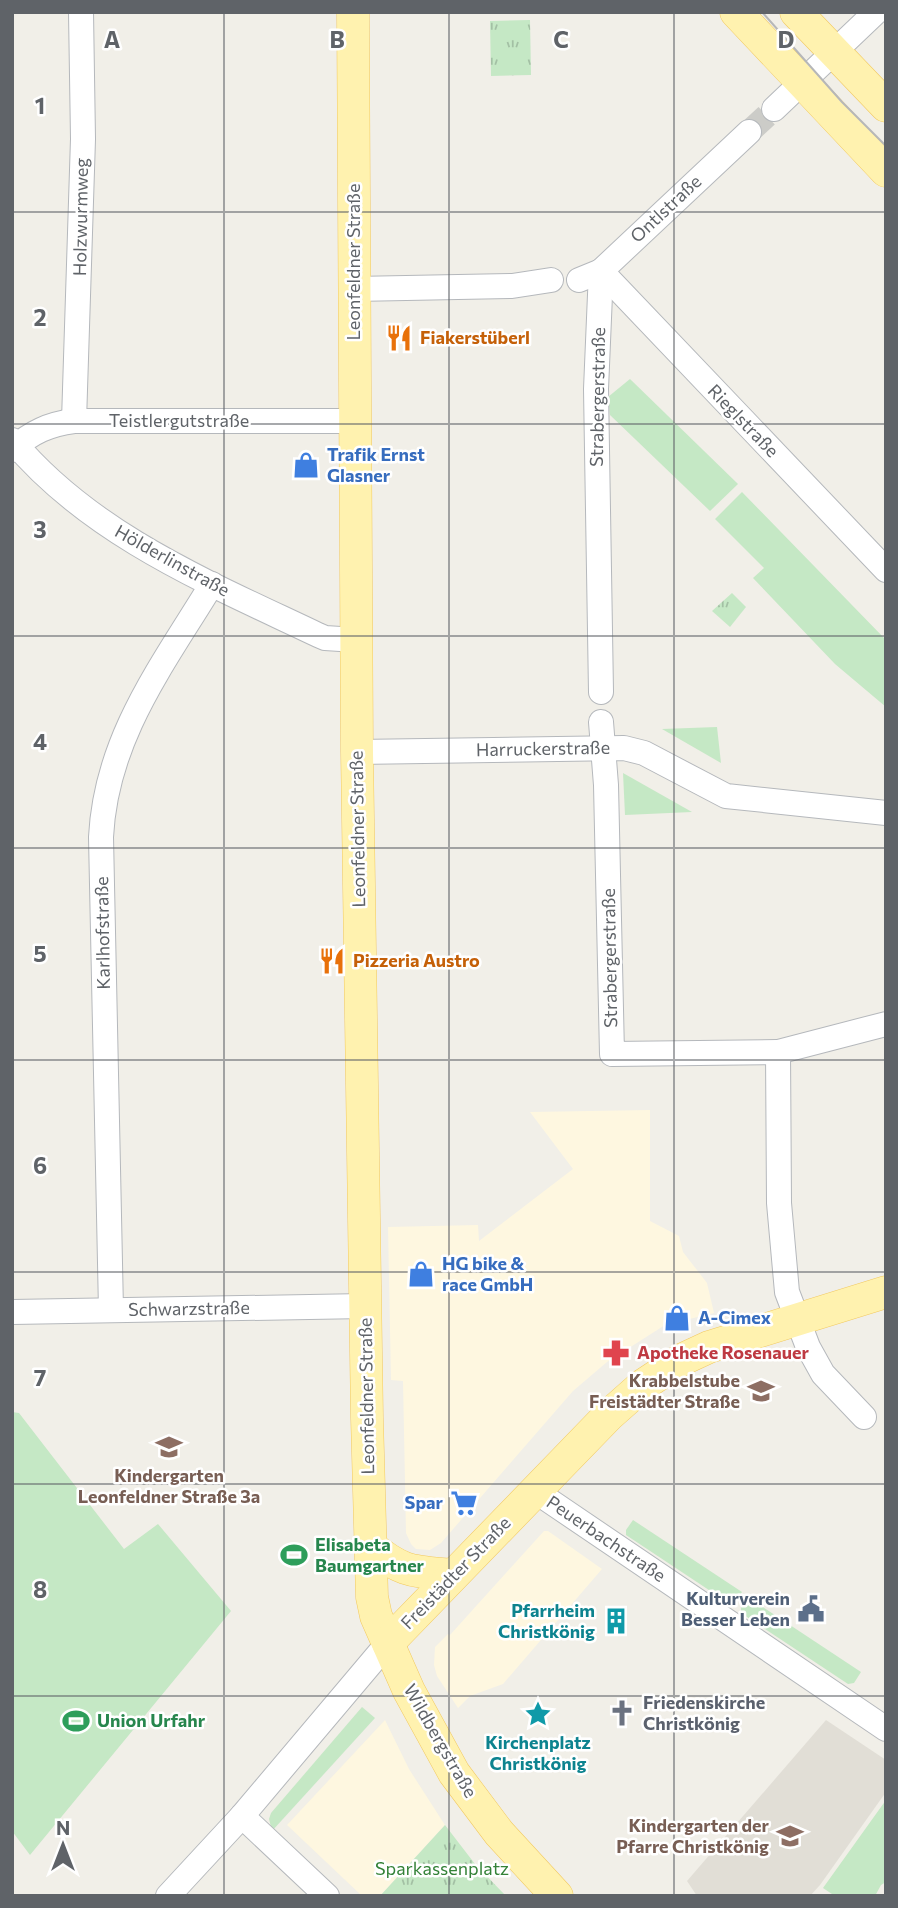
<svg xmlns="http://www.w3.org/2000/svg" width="898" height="1908" viewBox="0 0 898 1908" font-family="Commissioner,sans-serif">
	<defs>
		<pattern id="park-tufts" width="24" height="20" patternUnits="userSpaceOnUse" patternTransform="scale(1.75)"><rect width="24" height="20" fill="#c5e8c5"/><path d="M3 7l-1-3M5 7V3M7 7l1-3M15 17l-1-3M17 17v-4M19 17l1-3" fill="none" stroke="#a3c0a4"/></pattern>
	</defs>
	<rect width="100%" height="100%" fill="#f1efe8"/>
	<g fill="#fef7e0">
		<path d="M650,1110v111l29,15 4,16 24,31 7,30 -49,12 -58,37 -34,29 -132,152 -11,7 -14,-1 -5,-5 -5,-11 -3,-152 -12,-1 -3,-153 90,-2 1,16 94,-72 -43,-57z"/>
		<path d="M544,1531h4l54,38 -99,115 -33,12 -12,12 -21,-32 -3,-11 1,-18 13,-13 2,1z"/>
		<path d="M385,1720l24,49 36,56 -65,71h-18l-75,-71z"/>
	</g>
	<path fill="#e1ded6" d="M826,1720l60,40v32l-66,93 -10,11h-113l-10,-15z"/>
	<g fill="#c5e8c5">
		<path d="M630,379l108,105 -28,27 -100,-96 -2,-18z"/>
		<path d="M742,492l144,148v67l-51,-43 -82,-86 11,-10 -49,-49z"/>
		<path d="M717,727l4,36 -59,-34z"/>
		<path d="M623,773l69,39 -67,3z"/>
		<path d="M12,1412l7,1 105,136 34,-25 73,87 -201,244 -18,-24z"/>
		<path d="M633,1520l109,72 -7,11 -5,1 -104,-69v-5z"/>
		<path d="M749,1598l112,74 -7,11 -6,1 -107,-71v-5z"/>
		<path d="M362,1707l13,11 -103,113 -3,-12 2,-6z"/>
		<path d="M886,1800v82l-5,3 -6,11h-40l-12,-8z"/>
	</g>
	<g fill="url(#park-tufts)">
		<path d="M530,20l1,55 -40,1 -1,-55z"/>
		<path d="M732,593l14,14 -16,20 -18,-16z"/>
		<path d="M445,1825l30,39 31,32h-126z"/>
	</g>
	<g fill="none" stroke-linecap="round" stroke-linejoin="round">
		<path stroke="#ccccc8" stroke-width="24" stroke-dasharray="24 12" stroke-linecap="butt" d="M749,132l25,-23"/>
		<g stroke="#b5b8bc" stroke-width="26">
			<g id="minor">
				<path d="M774,109l102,-97"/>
				<path d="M601,271l-5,118 5,303"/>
				<path d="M601,271l285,299"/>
				<path d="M579,280l22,-9 148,-139"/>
				<path d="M354,289l158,-3 39,-6"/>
				<path d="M74,421l9,-282 -2,-127"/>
				<path d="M12,440c79,95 197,143 306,195l7,3 31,2"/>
				<path d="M12,450c19,-18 38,-26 62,-29h280"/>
				<path d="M601,722l5,63 6,269 166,-2 1,151 8,89 21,55 15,27 41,43"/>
				<path d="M357,752l267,-4 20,5 82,43 160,17"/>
				<path d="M778,1052l108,-28"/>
				<path d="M111,1310l-10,-473c5,-99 61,-171 111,-253"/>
				<path d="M12,1312l353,-6"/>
				<path d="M535,1491l351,238"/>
				<path d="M242,1816l85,80"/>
				<path d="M168,1896l74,-80 146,-173"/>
			</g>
		</g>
		<g stroke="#f2c960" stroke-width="33">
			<g id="major">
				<path d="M353,12l4,740 10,666 5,179 4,19 33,75 45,82 45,60 58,63"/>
				<path d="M736,12l150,159"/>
				<path d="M796,12l90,94"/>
				<path d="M370,1546c33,27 42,25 83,29"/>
				<path d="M388,1643l220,-227 35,-31 38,-25 28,-13 177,-55"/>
			</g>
		</g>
		<use href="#minor" stroke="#fff" stroke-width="24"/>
		<use href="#major" stroke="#fff2af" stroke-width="32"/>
		<path stroke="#b6b7b8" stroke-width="2" d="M762,12l80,90 44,44"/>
	</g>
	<path fill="none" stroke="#5f6368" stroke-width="2" stroke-opacity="0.55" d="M224,12v1884M449,12v1884M674,12v1884M12,212h874M12,424h874M12,636h874M12,848h874M12,1060h874M12,1272h874M12,1484h874M12,1696h874"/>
	<defs>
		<g id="restaurant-bare" transform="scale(2.1)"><path d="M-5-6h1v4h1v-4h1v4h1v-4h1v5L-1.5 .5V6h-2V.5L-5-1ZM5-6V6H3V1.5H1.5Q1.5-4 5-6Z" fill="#e8710a" stroke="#fff" stroke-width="2.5" paint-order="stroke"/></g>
		<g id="shop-bare" transform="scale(2.1)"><path d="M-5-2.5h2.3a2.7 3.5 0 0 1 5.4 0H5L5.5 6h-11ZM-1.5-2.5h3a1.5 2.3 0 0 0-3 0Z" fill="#3f7fe0" stroke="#fff" stroke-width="2.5" paint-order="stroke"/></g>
		<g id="pharmacy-bare" transform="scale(2.1)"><path d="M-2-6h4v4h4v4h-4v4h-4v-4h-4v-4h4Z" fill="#e0444e" stroke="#fff" stroke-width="2.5" paint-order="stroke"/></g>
		<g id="school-bare" transform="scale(2.1)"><path d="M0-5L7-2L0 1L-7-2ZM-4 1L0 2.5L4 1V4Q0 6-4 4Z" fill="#8d6e63" stroke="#fff" stroke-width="2.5" paint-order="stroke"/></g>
		<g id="supermarket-bare" transform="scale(2.1)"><path d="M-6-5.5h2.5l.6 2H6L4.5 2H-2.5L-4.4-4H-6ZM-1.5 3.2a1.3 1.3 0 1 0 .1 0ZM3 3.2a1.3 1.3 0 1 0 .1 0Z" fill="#3f7fe0" stroke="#fff" stroke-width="2.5" paint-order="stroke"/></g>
		<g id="stadium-bare" transform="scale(2.1)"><path d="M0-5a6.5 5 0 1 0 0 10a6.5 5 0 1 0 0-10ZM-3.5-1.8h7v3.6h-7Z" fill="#2e9e5b" stroke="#fff" stroke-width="2.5" paint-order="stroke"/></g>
		<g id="civic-bare" transform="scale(2.1)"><path d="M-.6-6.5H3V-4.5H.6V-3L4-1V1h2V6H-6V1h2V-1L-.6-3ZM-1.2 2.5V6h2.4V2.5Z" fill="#5c6f8a" stroke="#fff" stroke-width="2.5" paint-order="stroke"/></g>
		<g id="building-bare" transform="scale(2.1)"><path d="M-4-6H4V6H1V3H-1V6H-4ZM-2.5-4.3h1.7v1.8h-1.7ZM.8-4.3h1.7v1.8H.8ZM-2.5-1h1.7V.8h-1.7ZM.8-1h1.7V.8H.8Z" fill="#0f9aa8" stroke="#fff" stroke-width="2.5" paint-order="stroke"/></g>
		<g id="church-bare" transform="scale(2.1)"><path d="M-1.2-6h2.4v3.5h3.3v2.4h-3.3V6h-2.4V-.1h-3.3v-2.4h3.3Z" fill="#6b7280" stroke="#fff" stroke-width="2.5" paint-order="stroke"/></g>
		<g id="sight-bare" transform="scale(2.1)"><path d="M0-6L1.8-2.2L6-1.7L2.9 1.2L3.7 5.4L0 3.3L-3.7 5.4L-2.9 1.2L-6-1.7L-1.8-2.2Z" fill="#0f9aa8" stroke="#fff" stroke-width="2.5" paint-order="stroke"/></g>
	</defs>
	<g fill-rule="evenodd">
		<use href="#restaurant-bare" x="399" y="338"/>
		<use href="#shop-bare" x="306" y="465"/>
		<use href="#restaurant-bare" x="332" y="961"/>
		<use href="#shop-bare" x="421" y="1274"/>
		<use href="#shop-bare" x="677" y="1318"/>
		<use href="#pharmacy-bare" x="616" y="1353"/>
		<use href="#school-bare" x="761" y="1391"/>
		<use href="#school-bare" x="169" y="1447"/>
		<use href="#supermarket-bare" x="464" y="1503"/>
		<use href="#stadium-bare" x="294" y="1555"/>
		<use href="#civic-bare" x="811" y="1609"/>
		<use href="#building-bare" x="616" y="1621"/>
		<use href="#church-bare" x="622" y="1713"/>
		<use href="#sight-bare" x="538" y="1714"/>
		<use href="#stadium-bare" x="76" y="1721"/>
		<use href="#school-bare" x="790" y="1836"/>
	</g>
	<g text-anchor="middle" stroke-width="5" stroke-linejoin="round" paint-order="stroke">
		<g font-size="18" fill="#5f6368" stroke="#fff">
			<text transform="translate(666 209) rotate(-43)" y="6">Ontlstraße</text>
			<text transform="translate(81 217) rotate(-89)" y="6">Holzwurmweg</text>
			<text transform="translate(354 262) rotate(-90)" y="6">Leonfeldner Straße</text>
			<text transform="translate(598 397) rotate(-89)" y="6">Strabergerstraße</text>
			<text x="179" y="427">Teistlergutstraße</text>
			<text transform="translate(743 421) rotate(46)" y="6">Rieglstraße</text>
			<text transform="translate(172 561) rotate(29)" y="6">Hölderlinstraße</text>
			<text transform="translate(543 749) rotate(-1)" y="6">Harruckerstraße</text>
			<text transform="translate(358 829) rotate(-91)" y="6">Leonfeldner Straße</text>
			<text transform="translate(103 933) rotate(-91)" y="6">Karlhofstraße</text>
			<text transform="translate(610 958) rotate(-91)" y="6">Strabergerstraße</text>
			<text transform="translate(189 1309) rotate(-1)" y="6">Schwarzstraße</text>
			<text transform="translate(367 1396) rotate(-91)" y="6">Leonfeldner Straße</text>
			<text transform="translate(606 1539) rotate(34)" y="6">Peuerbachstraße</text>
			<text transform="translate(456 1573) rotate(-46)" y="6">Freistädter Straße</text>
			<text transform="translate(440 1741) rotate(60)" y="6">Wildbergstraße</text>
		</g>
		<g font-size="18" font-weight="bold" fill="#c56008" stroke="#fff" text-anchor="start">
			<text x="420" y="344">Fiakerstüberl</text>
			<text x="353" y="967">Pizzeria Austro</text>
		</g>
		<g font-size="18" font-weight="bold" fill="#366cbe" stroke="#fff" text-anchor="start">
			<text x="327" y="461">Trafik Ernst<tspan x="327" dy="21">Glasner</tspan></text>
			<text x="442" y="1270">HG bike &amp;<tspan x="442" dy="21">race GmbH</tspan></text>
			<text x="698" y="1324">A-Cimex</text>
			<text x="443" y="1509" text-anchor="end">Spar</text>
		</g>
		<g font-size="18" font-weight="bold" fill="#be3a42" stroke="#fff" text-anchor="start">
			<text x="637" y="1359">Apotheke Rosenauer</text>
		</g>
		<g font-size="18" font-weight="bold" fill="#785e54" stroke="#fff" text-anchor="end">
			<text x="740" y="1387">Krabbelstube<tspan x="740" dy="21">Freistädter Straße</tspan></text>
			<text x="169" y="1482" text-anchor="middle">Kindergarten<tspan x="169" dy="21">Leonfeldner Straße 3a</tspan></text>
			<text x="769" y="1832">Kindergarten der<tspan x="769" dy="21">Pfarre Christkönig</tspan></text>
		</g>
		<g font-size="18" font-weight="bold" fill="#27864d" stroke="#fff" text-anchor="start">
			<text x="315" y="1551">Elisabeta<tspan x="315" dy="21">Baumgartner</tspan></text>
			<text x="97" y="1727">Union Urfahr</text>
		</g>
		<g font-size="18" font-weight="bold" fill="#4e5e75" stroke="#fff" text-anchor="end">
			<text x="790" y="1605">Kulturverein<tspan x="790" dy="21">Besser Leben</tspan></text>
		</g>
		<g font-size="18" font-weight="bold" fill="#0d838f" stroke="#fff" text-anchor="end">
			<text x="595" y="1617">Pfarrheim<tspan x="595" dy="21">Christkönig</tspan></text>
			<text x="538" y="1749" text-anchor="middle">Kirchenplatz<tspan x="538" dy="21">Christkönig</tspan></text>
		</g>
		<g font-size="18" font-weight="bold" fill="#5b616d" stroke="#fff" text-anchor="start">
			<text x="643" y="1709">Friedenskirche<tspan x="643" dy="21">Christkönig</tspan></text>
		</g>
		<g font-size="18" fill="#348238" stroke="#fff">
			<text x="442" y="1875">Sparkassenplatz</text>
		</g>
	</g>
	<g font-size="23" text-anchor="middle" font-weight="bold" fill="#5f6368" stroke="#fff" stroke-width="5" stroke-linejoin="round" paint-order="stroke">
		<text x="112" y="48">A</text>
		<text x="337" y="48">B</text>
		<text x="561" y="48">C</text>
		<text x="786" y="48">D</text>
		<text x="40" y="114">1</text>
		<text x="40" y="326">2</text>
		<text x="40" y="538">3</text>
		<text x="40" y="750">4</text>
		<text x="40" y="962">5</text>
		<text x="40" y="1174">6</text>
		<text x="40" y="1386">7</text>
		<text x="40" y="1598">8</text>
	</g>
	<rect width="898" height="1908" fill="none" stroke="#5f6368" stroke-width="28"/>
	<g transform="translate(63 1845)" stroke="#ffffff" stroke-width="5" paint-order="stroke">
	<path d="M0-5L12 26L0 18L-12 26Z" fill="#5f6368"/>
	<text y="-10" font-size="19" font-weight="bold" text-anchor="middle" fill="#5f6368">N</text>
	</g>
</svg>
